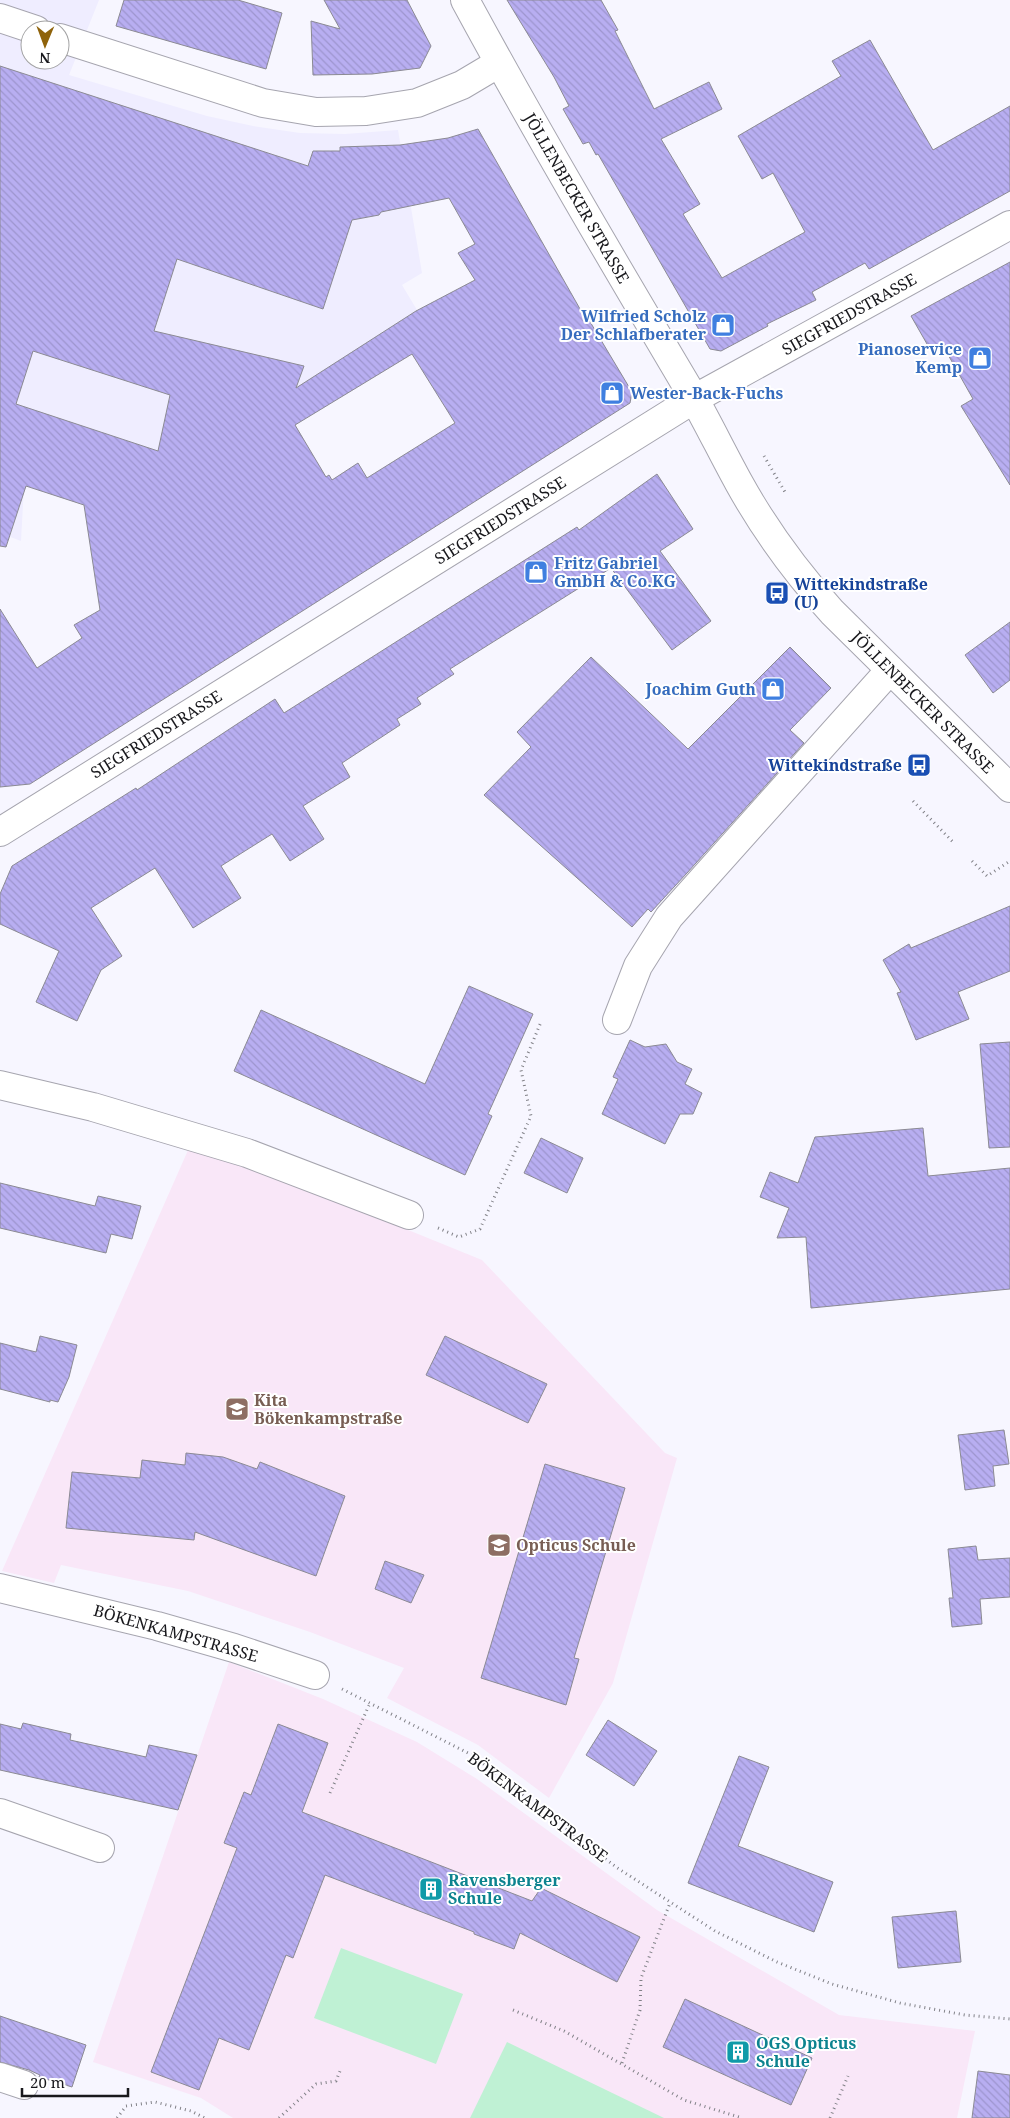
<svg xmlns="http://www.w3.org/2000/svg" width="1010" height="2118" viewBox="0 0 1010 2118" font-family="'Noto Serif',serif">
	<defs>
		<pattern id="building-back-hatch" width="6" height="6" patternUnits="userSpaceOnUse" patternTransform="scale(1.25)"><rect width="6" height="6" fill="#b8aef1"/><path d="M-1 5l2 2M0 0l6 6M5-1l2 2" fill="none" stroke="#9d95ce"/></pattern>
	</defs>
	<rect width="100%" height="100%" fill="#f7f6ff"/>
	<path fill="#efedff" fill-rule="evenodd" d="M0,0h99l-30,75 138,41 46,10 47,7 45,1 53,-4 24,143 -20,12 33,55 -140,85 11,18 -36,22 -129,58 -117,-37 -3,55 -21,-8zM30,30h30v30h-30z"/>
	<g fill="#f9e7f8">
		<path d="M189,1148l138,49 155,63 183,193 12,5 -64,225 -64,115 -71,-53 -91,-47 17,-30 -94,-36 -122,-41 -127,-26 -7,18 -52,-12z"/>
		<path d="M229,1662l94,37 94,43 60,37 180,131 182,105 136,16 -18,87h-724l-32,-20 -108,-36z"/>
	</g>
	<g fill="#bff1d4">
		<path d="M341,1948l122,46 -27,70 -122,-46z"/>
		<path d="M507,2042l157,76h-194z"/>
	</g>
	<g fill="url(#building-back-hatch)" stroke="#8b8a93" fill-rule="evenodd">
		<path d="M124,0h114l44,13 -16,56 -150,-43z"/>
		<path d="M324,0h83l24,46 -11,22 -48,6 -59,1 -2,-54 29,8z"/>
		<path d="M507,0h94l17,30 -3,1 39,78 55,-27 13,27 -61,30 39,65 -17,10 39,64 83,-46 -32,-59 -11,6 -24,-43 103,-60 -9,-15 38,-21 63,110 77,-44v85l-141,78 -4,-6 -53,29 4,8 -49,24 1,2 -47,25 -11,-2 -112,-195 -2,1 -7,-13 -6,2 -20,-35 6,-3 -15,-29z"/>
		<path d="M0,66l308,100 5,-15h27v-4l60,-2 48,-7 30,-9 106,187 2,-1 46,77 -2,11 -600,381 -30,3v-178l37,59 45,-30 -8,-13 26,-15 -16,-105 -58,-19 -20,61 -6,-1zM449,198l26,46 -17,9 17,27 -59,31 -120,77 8,-22 -150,-35 23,-72 146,50 29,-89 27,-5 2,-3zM33,351l137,44 -12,56 -142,-47zM412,354l43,69 -88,55 -9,-15 -26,17 -3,-5 -3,2 -31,-52z"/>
		<path d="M1010,262v223l-49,-79 12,-7 -31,-55 -11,7 -20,-35z"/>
		<path d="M657,474l36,55 -33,22 51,70 -39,29 -61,-82 -161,101 4,5 -37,24 4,6 -24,15 3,6 -58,38 8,14 -47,29 21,33 -34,22 -18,-27 -51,32 20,32 -48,30 -38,-60 -64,40 31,48 -21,14 -24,51 -41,-19 23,-51 -59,-27v-30l12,-28 124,-78 1,2 138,-91 9,14 293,-186 2,3z"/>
		<path d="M1010,622v58l-17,13 -28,-38z"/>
		<path d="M790,647l41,41 -41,42 14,13 -117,130 -36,39 -3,-3 -16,18 -148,-132 47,-48 -14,-15 74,-75 97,92z"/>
		<path d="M1010,906v65l-52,21 11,27 -53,21 -19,-47 4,-1 -18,-32 26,-16 2,4z"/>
		<path d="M469,986l64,28 -45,100 4,2 -27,59 -231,-104 27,-61 164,74z"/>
		<path d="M630,1040l15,7 21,-3 11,18 15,7 -7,15 17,9 -9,21h-13l-15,30 -63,-30 16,-35 -5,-2z"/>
		<path d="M1010,1042v105l-21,1 -9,-104z"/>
		<path d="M923,1128l5,48 82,-8v121l-199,19 -5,-71 -29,1 12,-30 -29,-11 10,-25 28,11 17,-46z"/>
		<path d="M541,1138l42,20 -16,35 -43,-20z"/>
		<path d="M0,1183l95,23 3,-10 43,10 -9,33 -21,-5 -5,19 -106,-25z"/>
		<path d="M40,1336l37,9 -8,32 -11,25 -8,-2v2l-50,-13v-46l36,9z"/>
		<path d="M445,1336l102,48 -19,39 -102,-48z"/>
		<path d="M1004,1430l5,34 -16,2 2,20 -30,4 -7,-55z"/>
		<path d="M186,1453l37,4 34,12 3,-7 85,34 -29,80 -121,-44 -1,8 -128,-12 6,-56 68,6 2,-18 43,5z"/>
		<path d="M545,1464l80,24 -51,170 5,1 -13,46 -85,-27z"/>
		<path d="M976,1546l2,14 32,-2v39l-30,2 2,25 -30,3 -3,-29h4l-5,-49z"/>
		<path d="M385,1561l39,14 -13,28 -36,-14z"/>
		<path d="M608,1720l49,31 -23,35 -48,-31z"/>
		<path d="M23,1723l48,11 -1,6 76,17 3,-12 48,10 -19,55 -178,-40v-46l21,5z"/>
		<path d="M278,1724l50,19 -26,69 230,89 9,-13 99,49 -23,45 -97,-49 -6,16 -40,-15v-2l-149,-57 -32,83 -7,-3 -37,95 -30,-12 -20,52 -48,-18 86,-224 -13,-5 20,-51 7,3z"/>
		<path d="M739,1756l30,11 -31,79 95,36 -19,50 -126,-49z"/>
		<path d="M956,1911l5,51 -63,6 -6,-51z"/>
		<path d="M685,1999l127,59 -21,47 -128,-58z"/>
		<path d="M0,2016l86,29 -14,42 -33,-10 1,-2 -11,-5 -29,-8z"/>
		<path d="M978,2071l32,4v43h-38z"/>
	</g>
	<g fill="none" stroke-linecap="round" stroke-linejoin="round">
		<g stroke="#a6a5af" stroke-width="30">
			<g id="minor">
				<path d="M0,18l36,12"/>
				<path d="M60,38l203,65 53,9 50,-1 51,-8 45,-18 37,-22"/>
				<path d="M0,832l694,-433 316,-174"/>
				<path d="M617,1020l21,-54 31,-49 221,-247"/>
				<path d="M0,1085l93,22 154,46 162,62"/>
				<path d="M0,1588l157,38 77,22 81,27"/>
				<path d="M0,1813l100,35"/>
				<path d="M0,2077l24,8"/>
			</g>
		</g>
		<g stroke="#a6a5af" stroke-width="30">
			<path id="major" d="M465,0c72,133 149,263 226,393 17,30 32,61 48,90 26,47 57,89 93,129l178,176"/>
		</g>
		<g stroke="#818187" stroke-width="3" stroke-dasharray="1 4" stroke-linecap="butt">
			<path d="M764,456l21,36"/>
			<path d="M913,801l40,41"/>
			<path d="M972,861l15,15 23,-15"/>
			<path d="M438,1228l21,9 21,-8 51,-113 -10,-46 20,-48"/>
			<path d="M342,1689l130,66 144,112 99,64 62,31 55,22 68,19 65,12 45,4"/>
			<path d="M330,1793l40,-90"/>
			<path d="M513,2010l51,21 120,69 58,18"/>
			<path d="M622,2063l18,-53 1,-32 29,-75"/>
			<path d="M117,2118l9,-12 29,-4 36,9 14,7"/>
			<path d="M279,2118l37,-34 20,-3 4,-10"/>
			<path d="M830,2118l18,-42"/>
		</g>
		<use href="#minor" stroke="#fff" stroke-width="28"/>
		<use href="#major" stroke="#fff" stroke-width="28"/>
	</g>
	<defs>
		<g id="shop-square" transform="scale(1.25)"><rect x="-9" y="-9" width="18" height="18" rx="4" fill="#3f7fe0" stroke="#fff"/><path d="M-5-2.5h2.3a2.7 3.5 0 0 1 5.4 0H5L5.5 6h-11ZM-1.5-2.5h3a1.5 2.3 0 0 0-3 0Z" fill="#fff"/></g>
		<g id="bus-square" transform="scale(1.25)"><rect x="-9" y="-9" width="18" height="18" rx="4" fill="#1a4fb4" stroke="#fff"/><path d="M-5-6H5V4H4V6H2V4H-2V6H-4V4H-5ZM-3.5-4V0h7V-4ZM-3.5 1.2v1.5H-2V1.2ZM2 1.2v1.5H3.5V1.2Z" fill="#fff"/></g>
		<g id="school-square" transform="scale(1.25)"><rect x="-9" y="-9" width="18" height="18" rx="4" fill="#8d6e63" stroke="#fff"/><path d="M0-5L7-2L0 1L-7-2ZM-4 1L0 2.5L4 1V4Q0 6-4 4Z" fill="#fff"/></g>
		<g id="building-square" transform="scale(1.25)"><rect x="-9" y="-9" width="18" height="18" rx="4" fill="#0f9aa8" stroke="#fff"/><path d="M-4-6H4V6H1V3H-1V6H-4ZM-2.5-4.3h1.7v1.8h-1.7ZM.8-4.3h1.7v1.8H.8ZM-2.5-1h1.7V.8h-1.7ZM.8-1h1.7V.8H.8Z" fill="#fff"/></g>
	</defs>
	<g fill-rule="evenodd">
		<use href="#shop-square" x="723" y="325"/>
		<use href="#shop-square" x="980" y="358"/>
		<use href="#shop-square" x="612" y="393"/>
		<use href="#shop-square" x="536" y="572"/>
		<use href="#bus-square" x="777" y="593"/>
		<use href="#shop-square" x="773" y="689"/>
		<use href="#bus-square" x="919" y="765"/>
		<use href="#school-square" x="237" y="1409"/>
		<use href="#school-square" x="499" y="1545"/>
		<use href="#building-square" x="431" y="1889"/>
		<use href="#building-square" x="738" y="2052"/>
	</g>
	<g text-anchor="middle" stroke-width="4" stroke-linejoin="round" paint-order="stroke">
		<g font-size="16" fill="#18181c" stroke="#fff">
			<text transform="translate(577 198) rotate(60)" y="6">JÖLLENBECKER STRASSE</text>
			<text transform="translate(849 314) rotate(-29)" y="6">SIEGFRIEDSTRASSE</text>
			<text transform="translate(500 520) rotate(-32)" y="6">SIEGFRIEDSTRASSE</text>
			<text transform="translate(923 702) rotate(45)" y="6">JÖLLENBECKER STRASSE</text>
			<text transform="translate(156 734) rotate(-32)" y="6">SIEGFRIEDSTRASSE</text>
			<text transform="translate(176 1633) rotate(16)" y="6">BÖKENKAMPSTRASSE</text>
			<text transform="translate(538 1807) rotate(37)" y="6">BÖKENKAMPSTRASSE</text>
		</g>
		<g font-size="16" font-weight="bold" fill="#366cbe" stroke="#fff" text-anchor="end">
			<text x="706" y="322">Wilfried Scholz<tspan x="706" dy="18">Der Schlafberater</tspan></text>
			<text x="962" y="355">Pianoservice<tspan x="962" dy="18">Kemp</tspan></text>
			<text x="630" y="399" text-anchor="start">Wester-Back-Fuchs</text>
			<text x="554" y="569" text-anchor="start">Fritz Gabriel<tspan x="554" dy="18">GmbH &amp; Co.KG</tspan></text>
			<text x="756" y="695">Joachim Guth</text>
		</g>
		<g font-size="16" font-weight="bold" fill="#164399" stroke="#fff" text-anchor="start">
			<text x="794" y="590">Wittekindstraße<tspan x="794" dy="18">(U)</tspan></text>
			<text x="902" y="771" text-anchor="end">Wittekindstraße</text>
		</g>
		<g font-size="16" font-weight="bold" fill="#785e54" stroke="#fff" text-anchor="start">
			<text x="254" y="1406">Kita<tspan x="254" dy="18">Bökenkampstraße</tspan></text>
			<text x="516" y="1551">Opticus Schule</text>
		</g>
		<g font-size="16" font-weight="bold" fill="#0d838f" stroke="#fff" text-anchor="start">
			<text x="448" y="1886">Ravensberger<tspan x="448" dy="18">Schule</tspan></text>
			<text x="756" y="2049">OGS Opticus<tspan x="756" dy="18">Schule</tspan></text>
		</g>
	</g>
	<g transform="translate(45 45) rotate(181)"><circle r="24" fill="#ffffff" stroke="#a3a3a4"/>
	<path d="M0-4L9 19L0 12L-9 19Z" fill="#8f630b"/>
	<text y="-8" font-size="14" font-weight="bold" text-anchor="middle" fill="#18181c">N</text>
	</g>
	<path d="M22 2088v8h106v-8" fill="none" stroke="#18181c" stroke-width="2.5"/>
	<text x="30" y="2088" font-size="15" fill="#18181c" stroke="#ffffff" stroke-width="4" paint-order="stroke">20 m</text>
</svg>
